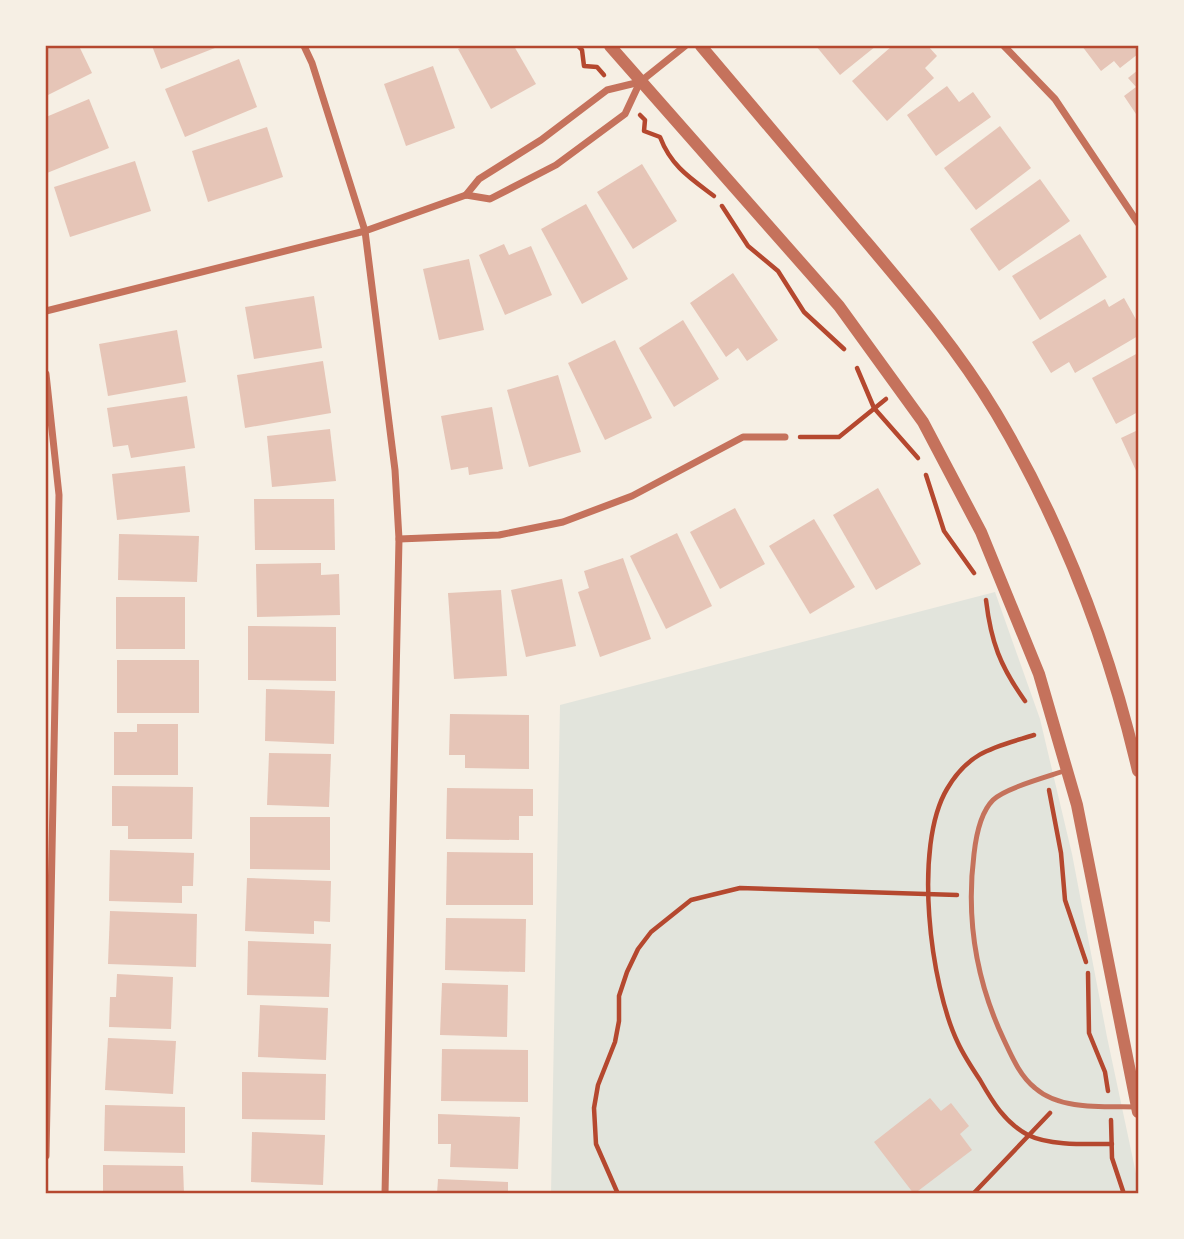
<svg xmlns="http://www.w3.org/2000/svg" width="1184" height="1239" viewBox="0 0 1184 1239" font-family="Montserrat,sans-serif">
	<rect width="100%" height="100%" fill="#f6efe4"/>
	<path fill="#e2e4dc" d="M995,592l45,127 32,135 35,183 31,146v10l-587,1 9,-489z"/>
	<g fill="#e6c5b7">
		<path d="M46,46h33l13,27 -46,23z"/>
		<path d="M152,46h68l-59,23z"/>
		<path d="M465,46h49l22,38 -45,25 -33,-60z"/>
		<path d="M816,46h60l-36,29z"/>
		<path d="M892,46h36l9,10 -12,12 9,10 -47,43 -35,-40z"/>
		<path d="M1082,46h56v8l-18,14 -6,-7 -13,10z"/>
		<path d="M239,59l18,48 -72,30 -20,-48z"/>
		<path d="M433,66l22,62 -49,18 -22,-62z"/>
		<path d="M1138,70v47l-14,-21 12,-9 -8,-9z"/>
		<path d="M947,86l12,16 14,-10 18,25 -55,39 -29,-41z"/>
		<path d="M89,99l20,49 -62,25 -1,-56z"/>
		<path d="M1000,126l31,42 -55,42 -32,-42z"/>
		<path d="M267,127l16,50 -75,25 -16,-51z"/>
		<path d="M135,161l16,50 -81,26 -16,-50z"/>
		<path d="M642,164l35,57 -44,28 -36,-57z"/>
		<path d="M1040,179l30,42 -71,50 -29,-42z"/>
		<path d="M586,204l42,75 -46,25 -41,-75z"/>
		<path d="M1080,234l27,43 -67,43 -28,-44z"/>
		<path d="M504,244l5,11 22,-9 21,49 -47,20 -26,-60z"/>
		<path d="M469,259l15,71 -45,10 -16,-71z"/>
		<path d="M733,273l45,67 -31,21 -9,-13 -12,9 -36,-54z"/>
		<path d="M314,296l8,52 -68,11 -9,-52z"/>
		<path d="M1124,298l14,25v13l-63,37 -6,-11 -18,11 -19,-31 73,-43 4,8z"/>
		<path d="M683,320l36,59 -45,28 -35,-59z"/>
		<path d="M177,330l9,52 -78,14 -9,-52z"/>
		<path d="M615,340l37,78 -47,22 -37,-77z"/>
		<path d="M1138,353v59l-22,12 -24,-46z"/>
		<path d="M323,361l8,52 -86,15 -8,-53z"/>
		<path d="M558,375l23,77 -52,15 -22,-77z"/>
		<path d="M187,396l8,52 -64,10 -3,-13 -15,2 -6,-39z"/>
		<path d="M492,407l11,62 -34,6 -1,-8 -17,3 -10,-54z"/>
		<path d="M330,429l6,52 -64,6 -5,-51z"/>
		<path d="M1138,430v45l-17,-37z"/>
		<path d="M185,466l5,46 -73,8 -5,-46z"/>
		<path d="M878,488l43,76 -45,26 -43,-75z"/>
		<path d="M254,499h80l1,51h-80z"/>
		<path d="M735,508l30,56 -45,25 -30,-57z"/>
		<path d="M814,519l41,68 -45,27 -41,-68z"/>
		<path d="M677,533l35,73 -46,23 -36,-73z"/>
		<path d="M119,534l80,2 -2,46 -79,-2z"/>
		<path d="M623,558l28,81 -51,18 -22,-65 11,-4 -5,-17z"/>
		<path d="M321,563v12l18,-1 1,41 -83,2 -1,-53z"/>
		<path d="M562,579l14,67 -50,11 -15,-67z"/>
		<path d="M501,590l6,86 -53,3 -6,-86z"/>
		<rect x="116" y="597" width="69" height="52"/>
		<path d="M248,626l88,1v54l-88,-1z"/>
		<rect x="117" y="660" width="82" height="53"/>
		<path d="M266,689l69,2 -1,53 -69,-3z"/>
		<path d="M450,714l79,1v54l-64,-1v-13h-16z"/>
		<path d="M137,724h41v51h-64v-43h23z"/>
		<path d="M269,753l62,1 -2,53 -62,-2z"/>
		<path d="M112,786l81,1 -1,52h-64v-13h-16z"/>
		<path d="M447,788l86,1v27h-14v24l-73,-1z"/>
		<path d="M250,817h80v53l-80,-1z"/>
		<path d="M110,850l84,3 -1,33h-11v17l-73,-2z"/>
		<path d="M447,852l86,1v52h-87z"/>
		<path d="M247,878l84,3 -1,41 -16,-1v13l-69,-3z"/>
		<path d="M110,911l87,3 -1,53 -88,-3z"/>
		<path d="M446,918l80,1 -1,53 -80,-2z"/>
		<path d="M248,941l83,3 -2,53 -82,-2z"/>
		<path d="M117,974l56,3 -2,52 -62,-2 1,-30h6z"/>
		<path d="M442,983l66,2 -1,52 -67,-2z"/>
		<path d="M260,1005l68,3 -2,52 -68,-3z"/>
		<path d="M108,1038l68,3 -3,53 -68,-4z"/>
		<path d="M442,1049l86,1v52l-87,-1z"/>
		<path d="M242,1072l84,2 -1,46 -83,-1z"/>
		<path d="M930,1098l11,13 10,-8 18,23 -9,8 12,16 -58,44 -40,-52z"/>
		<path d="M105,1105l80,2v46l-81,-2z"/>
		<path d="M438,1114l82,3 -2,52 -68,-2 1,-23h-13z"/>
		<path d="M252,1132l73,3 -2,50 -72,-3z"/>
		<path d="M103,1165l80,1 1,28h-81z"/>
		<path d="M438,1179l70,3v12h-71z"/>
	</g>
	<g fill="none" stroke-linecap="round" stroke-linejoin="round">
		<g stroke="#b5482f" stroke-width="4.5">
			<path d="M578,46l4,4 2,16 13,1 7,8"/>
			<path d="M640,115l5,5 -1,11 16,6c11,29 30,41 54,59"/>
			<path d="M722,206l26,40 30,25 26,41 40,37"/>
			<path d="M857,368l17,40 44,50"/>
			<path d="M800,437h39l47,-38"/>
			<path d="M926,475l18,56 30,42"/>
			<path d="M986,600c5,42 14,66 39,101"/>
			<path d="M1034,735c-39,12 -65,16 -87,54 -34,57 -17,196 11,254 6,13 14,25 22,37 12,21 25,43 48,55 22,11 60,9 84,9"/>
			<path d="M1049,790l12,63 4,47 21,62"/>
			<path d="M1088,973l1,60 16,39 3,19"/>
			<path d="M1111,1120l1,38 12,36"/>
			<path d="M618,1194l-22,-50 -2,-36 4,-23 17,-43 4,-21v-25l8,-24 11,-23 13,-17 40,-32 49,-12 217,7"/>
			<path d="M973,1194l77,-81"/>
		</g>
		<path stroke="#c5725c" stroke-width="5" d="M1067,770c-17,6 -62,18 -74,30 -13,13 -17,36 -19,54 -8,64 2,127 30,186 8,17 16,36 31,48 26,23 71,18 102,19"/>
		<g stroke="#c5725c" stroke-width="7">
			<path d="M304,46l8,17 53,168 30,239 4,69 -14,655"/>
			<path d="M1004,46l51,53 83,124"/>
			<path d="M466,195l13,-16 62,-39 66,-50 33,-8 45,-36"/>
			<path d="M46,311l319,-80 101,-36 24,4 66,-34 69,-51 15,-32"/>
			<path d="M46,374l13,121 -13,661"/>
			<path d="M399,539l100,-4 64,-13 69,-26 111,-59h42"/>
		</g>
		<g stroke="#c5725c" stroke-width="12">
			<path d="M610,46l229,260 84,116 58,110 58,142 38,131 61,307"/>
			<path d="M701,46c52,62 105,124 157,186 49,58 99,116 138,181 66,111 113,233 142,358"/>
		</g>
	</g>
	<rect width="1184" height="1239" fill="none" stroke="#f6efe4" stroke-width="94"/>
	<rect x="47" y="47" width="1090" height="1145" fill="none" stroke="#b5482f" stroke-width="2.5"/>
</svg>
